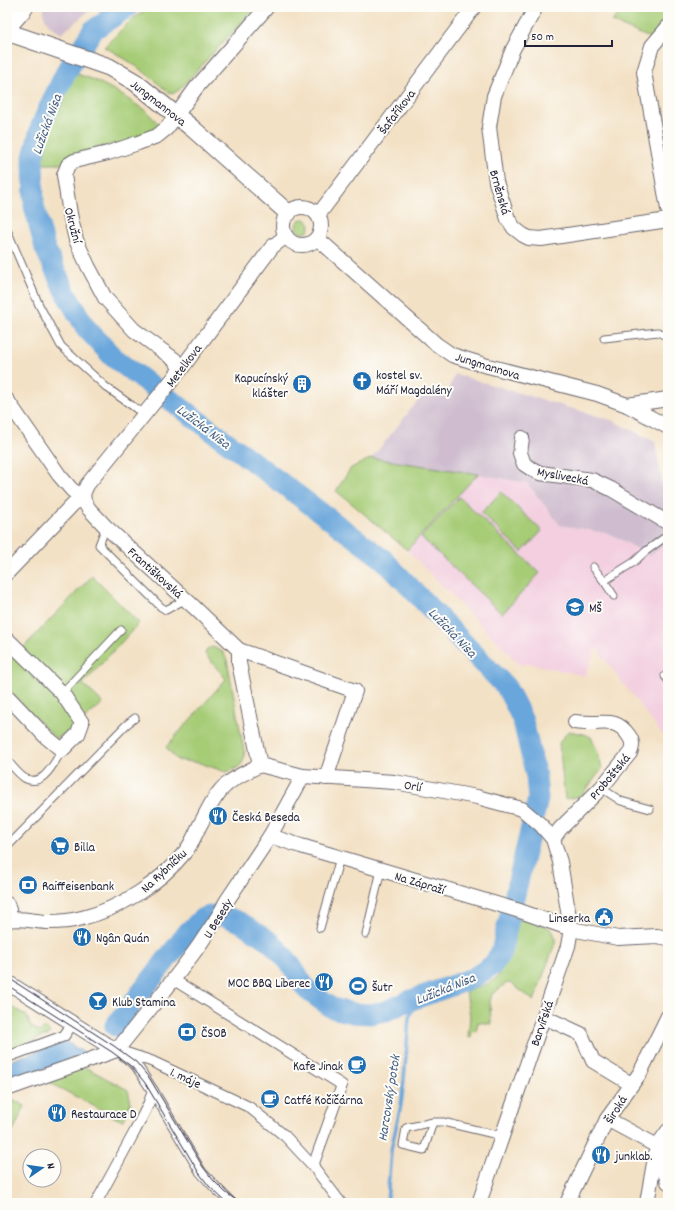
<svg xmlns="http://www.w3.org/2000/svg" width="675" height="1210" viewBox="0 0 675 1210" font-family="Dekko,sans-serif">
	<rect width="100%" height="100%" fill="#fdfcf7"/>
	<filter id="ink" filterUnits="userSpaceOnUse"><feTurbulence type="fractalNoise" baseFrequency=".025" numOctaves="2"/><feDisplacementMap in="SourceGraphic" scale="8" xChannelSelector="R" yChannelSelector="G"/><feConvolveMatrix kernelMatrix="1 2 1 2 8 2 1 2 1" color-interpolation-filters="sRGB"/></filter>
	<filter id="wash" filterUnits="userSpaceOnUse"><feTurbulence type="fractalNoise" baseFrequency=".012" numOctaves="4" result="noise"/><feDisplacementMap in="SourceGraphic" scale="16" xChannelSelector="R" yChannelSelector="G"/><feGaussianBlur stdDeviation="0.9" result="paint"/><feColorMatrix in="noise" values="0 0 0 0 0 0 0 0 0 0 0 0 0 0 0 0 0 1.4 0 .05"/><feComposite in="paint" operator="in"/></filter>
	<g filter="url(#wash)">
		<rect width="100%" height="100%" fill="#f3e1c5"/>
		<path fill="#f3cfe0" d="M478,474l49,9 33,42 51,9 39,22 18,-15v201l-72,-94 -11,28 -57,-13 -7,3 -114,-116z"/>
		<g fill="#cfbdcf">
			<path d="M45,7h49l-33,27 -12,-9 -6,-11z"/>
			<path d="M455,374l156,46 44,22 13,74v25l-18,15 -39,-22 -51,-9 -33,-42 -49,-9 -106,-16 52,-65 22,2z"/>
		</g>
		<g fill="#a6cc76" stroke="#647758">
			<path d="M150,7h106l-77,83 -5,3 -6,-1c-20,-18 -40,-33 -64,-45l28,-28z"/>
			<path d="M622,7h46v11l-18,20 -38,-16z"/>
			<path d="M71,72l21,7 22,11 32,21 16,16 -18,12 -32,6 -34,8 -11,8 -7,3h-21l6,-34 11,-32z"/>
			<circle cx="303" cy="226" r="7"/>
			<path d="M372,458l106,16 -71,76 -57,-48 -14,-11 15,-23z"/>
			<path d="M501,492l41,39 -20,21 -41,-39z"/>
			<path d="M459,497l81,76 -38,41 -81,-77z"/>
			<path d="M92,576l47,47 -56,61 20,19 -20,17 -62,-70z"/>
			<path d="M7,646l54,54 16,24 -6,6 -15,9 -49,-51z"/>
			<path d="M213,647l10,5 4,8 18,96c-3,11 -8,13 -19,16l-26,-9 -23,-3 -11,-13 60,-68 -21,-25 2,-5z"/>
			<path d="M568,731l16,3 7,3 7,16 4,16 -21,27 -16,3 -6,-56z"/>
			<path d="M515,918c9,2 31,6 37,12 3,4 3,8 3,13l-21,58 -22,-17 -5,-1 -15,11 -2,8 1,22 -13,-2 -2,10 -4,-1 -1,7 -3,-1 2,-21 -4,-25c11,-3 23,-6 31,-14 7,-7 15,-47 18,-59z"/>
			<path d="M7,1004l20,12 3,10 10,6 5,-4 4,3 1,3 -3,2h-4l-36,15z"/>
			<path d="M85,1067l43,23 3,12 -8,18 -5,-1 -64,-34 -7,-5z"/>
			<path d="M7,1096l18,10 -18,37z"/>
		</g>
		<path fill="#84b067" stroke="#536951" d="M97,7h22l-15,9z"/>
		<path fill="#69a6db" stroke="#46648b" d="M65,1041l21,13 -79,28v-20z"/>
		<g fill="none" stroke-linecap="round" stroke-linejoin="round">
			<path stroke="#69a6db" stroke-width="3.5" d="M387,1203l4,-53 10,-45 3,-25 5,-62 8,-20"/>
			<path stroke="#69a6db" stroke-width="21" d="M115,1026l73,-94 15,-14 10,-3 11,1 16,6 31,20 18,20 18,28 25,18 21,5 17,1 16,-3 20,-9 67,-24 20,-13 8,-13 37,-153 -2,-23 -13,-55 -7,-15 -10,-19 -123,-128 -270,-202 -27,-29 -20,-34 -21,-46 -11,-42 -1,-49 8,-31 10,-23 14,-29 28,-44 35,-23"/>
		</g>
	</g>
	<g filter="url(#ink)">
		<g fill="none" stroke-linecap="round" stroke-linejoin="round">
			<g stroke="#6b656b" stroke-width="9">
				<g id="service">
					<path d="M7,230l32,75 22,41 45,41 39,28"/>
					<path d="M604,338l54,-6 10,5"/>
					<path d="M106,527l-7,18 62,62 5,3 20,-11"/>
					<path d="M593,567l11,14 30,-19 12,-11 22,-16"/>
					<path d="M604,581l10,15"/>
					<path d="M668,674l-3,2 3,4"/>
					<path d="M62,693l59,-63"/>
					<path d="M8,761c4,5 10,12 15,16 19,13 31,-14 39,-27"/>
					<path d="M601,788l20,13 29,8"/>
					<path d="M7,847l119,-122 9,-7"/>
					<path d="M320,928l20,-70"/>
					<path d="M366,934l15,-64"/>
					<path d="M433,1122l-27,6 -3,17 21,5 9,-28h10l59,14"/>
				</g>
			</g>
			<g stroke="#6b656b" stroke-width="12">
				<g id="pedestrian">
					<path d="M174,980l168,105 -29,81"/>
					<path d="M117,1050l34,11 98,46 36,29 28,30 28,37"/>
					<path d="M122,1054l14,11 17,26 48,81 13,14 17,17"/>
					<path d="M7,1057l57,-21 9,-13"/>
					<path d="M96,1203l39,-72 13,-26 5,-14"/>
				</g>
			</g>
			<g stroke="#6b656b" stroke-width="16">
				<g id="minor">
					<path d="M536,7l-23,42 -19,47 -5,31 7,55 12,37 6,9 9,7 6,3 12,1 127,-19"/>
					<path d="M668,27l-16,19 -8,26 24,137"/>
					<circle cx="302" cy="226" r="19"/>
					<path d="M318,214l4,-4 152,-203"/>
					<path d="M317,238l119,106 16,11 32,10 113,29 30,11 41,22"/>
					<path d="M181,369l-6,-9 -41,-30 -29,-32 -17,-32 -12,-26 -6,-26 -6,-39 4,-10 6,-4 34,-8 30,-10 19,-7 10,-8 29,-40 71,-81"/>
					<path d="M7,400l52,75 13,15 11,7 2,6 4,6 17,18 88,80 45,43v13l21,102"/>
					<path d="M627,405l41,-6"/>
					<path d="M522,438l-2,15 4,11 6,4 10,5 52,7 19,9 57,34"/>
					<path d="M7,573l66,-69 10,-7 1,-5 3,-7 94,-116 91,-122 14,-11"/>
					<path d="M7,639l55,54 20,30 -4,11 -16,16 -17,-14 -38,-40"/>
					<path d="M239,650l116,41 -29,87"/>
					<path d="M260,765l43,11 91,6 83,15 45,12 19,16 12,14 7,23 11,67 -3,17 -89,257"/>
					<path d="M270,836l31,10 219,65 51,18 47,9 39,-2 11,2"/>
					<path d="M553,839l7,-10 41,-41 29,-35c3,-7 3,-11 -1,-17 -10,-15 -19,-14 -36,-13 -6,0 -12,0 -18,-1"/>
					<path d="M7,904l2,6v9"/>
					<path d="M7,920c14,-3 29,2 42,2 11,0 23,-1 33,-4 38,-9 79,-36 103,-66 7,-8 11,-20 16,-29 7,-13 14,-29 25,-38 10,-9 23,-14 34,-20"/>
					<path d="M7,982l97,61 13,7"/>
					<path d="M544,1017l37,17 12,27 38,23"/>
					<path d="M117,1050c28,-36 57,-69 83,-106 9,-14 19,-27 26,-42l44,-66 33,-60"/>
					<path d="M7,1089l110,-39"/>
					<path d="M607,1119l50,27 11,36"/>
					<path d="M567,1203l40,-84 33,-46 28,-57"/>
					<path d="M647,1203l10,-57 11,-15"/>
				</g>
			</g>
			<g stroke="#6b656b" stroke-width="19">
				<path id="tertiary" d="M7,32l102,35 26,15 57,46 96,85"/>
			</g>
			<g stroke="#6b656b" stroke-width="24">
				<path id="trunk" d="M7,24l15,-17"/>
			</g>
			<use href="#service" stroke="#fff" stroke-width="7"/>
			<use href="#pedestrian" stroke="#fff" stroke-width="10"/>
			<use href="#minor" stroke="#fff" stroke-width="14"/>
			<use href="#tertiary" stroke="#fff" stroke-width="17"/>
			<use href="#trunk" stroke="#fff" stroke-width="22"/>
			<g stroke="#22223b" stroke-width="1">
				<path d="M7,977l107,69 22,16 14,17 53,88 11,14 11,11 15,11"/>
				<path d="M7,985l105,67 20,15 13,16 54,90 10,13 18,17"/>
			</g>
		</g>
	</g>
	<defs>
		<g id="church-disc" transform="scale(1)"><circle r="9.5" fill="#1f6fb2" stroke="#fdfcf7"/><path d="M-1.2-6h2.4v3.5h3.3v2.4h-3.3V6h-2.4V-.1h-3.3v-2.4h3.3Z" fill="#fff"/></g>
		<g id="building-disc" transform="scale(1)"><circle r="9.5" fill="#1f6fb2" stroke="#fdfcf7"/><path d="M-4-6H4V6H1V3H-1V6H-4ZM-2.5-4.3h1.7v1.8h-1.7ZM.8-4.3h1.7v1.8H.8ZM-2.5-1h1.7V.8h-1.7ZM.8-1h1.7V.8H.8Z" fill="#fff"/></g>
		<g id="school-disc" transform="scale(1)"><circle r="9.5" fill="#1f6fb2" stroke="#fdfcf7"/><path d="M0-5L7-2L0 1L-7-2ZM-4 1L0 2.5L4 1V4Q0 6-4 4Z" fill="#fff"/></g>
		<g id="restaurant-disc" transform="scale(1)"><circle r="9.5" fill="#1f6fb2" stroke="#fdfcf7"/><path d="M-5-6h1v4h1v-4h1v4h1v-4h1v5L-1.5 .5V6h-2V.5L-5-1ZM5-6V6H3V1.5H1.5Q1.5-4 5-6Z" fill="#fff"/></g>
		<g id="supermarket-disc" transform="scale(1)"><circle r="9.5" fill="#1f6fb2" stroke="#fdfcf7"/><path d="M-6-5.5h2.5l.6 2H6L4.5 2H-2.5L-4.4-4H-6ZM-1.5 3.2a1.3 1.3 0 1 0 .1 0ZM3 3.2a1.3 1.3 0 1 0 .1 0Z" fill="#fff"/></g>
		<g id="bank-disc" transform="scale(1)"><circle r="9.5" fill="#1f6fb2" stroke="#fdfcf7"/><path d="M-6-4H6V4H-6ZM0-2.3a2.3 2.3 0 1 0 0 4.6a2.3 2.3 0 1 0 0-4.6Z" fill="#fff"/></g>
		<g id="civic-disc" transform="scale(1)"><circle r="9.5" fill="#1f6fb2" stroke="#fdfcf7"/><path d="M-.6-6.5H3V-4.5H.6V-3L4-1V1h2V6H-6V1h2V-1L-.6-3ZM-1.2 2.5V6h2.4V2.5Z" fill="#fff"/></g>
		<g id="stadium-disc" transform="scale(1)"><circle r="9.5" fill="#1f6fb2" stroke="#fdfcf7"/><path d="M0-5a6.5 5 0 1 0 0 10a6.5 5 0 1 0 0-10ZM-3.5-1.8h7v3.6h-7Z" fill="#fff"/></g>
		<g id="bar-disc" transform="scale(1)"><circle r="9.5" fill="#1f6fb2" stroke="#fdfcf7"/><path d="M-6-5H6L.8 .8V4.5H3.5V6h-7V4.5H-.8V.8Z" fill="#fff"/></g>
		<g id="cafe-disc" transform="scale(1)"><circle r="9.5" fill="#1f6fb2" stroke="#fdfcf7"/><path d="M-5.5-4.5H6V0H3Q3 3.5 0 3.5H-2.5Q-5.5 3.5-5.5 0ZM3-3.2v2h1.7v-2ZM-6 4.5H4V6H-6Z" fill="#fff"/></g>
	</defs>
	<g fill-rule="evenodd">
		<use href="#church-disc" x="362" y="381"/>
		<use href="#building-disc" x="302" y="384"/>
		<use href="#school-disc" x="575" y="607"/>
		<use href="#restaurant-disc" x="218" y="816"/>
		<use href="#supermarket-disc" x="60" y="846"/>
		<use href="#bank-disc" x="28" y="885"/>
		<use href="#civic-disc" x="604" y="917"/>
		<use href="#restaurant-disc" x="82" y="937"/>
		<use href="#restaurant-disc" x="324" y="982"/>
		<use href="#stadium-disc" x="358" y="986"/>
		<use href="#bar-disc" x="98" y="1001"/>
		<use href="#bank-disc" x="187" y="1032"/>
		<use href="#cafe-disc" x="357" y="1065"/>
		<use href="#cafe-disc" x="270" y="1099"/>
		<use href="#restaurant-disc" x="57" y="1113"/>
		<use href="#restaurant-disc" x="601" y="1155"/>
	</g>
	<g text-anchor="middle" stroke-width="4" stroke-linejoin="round" paint-order="stroke">
		<g font-size="13" fill="#22223b" stroke="#fdfcf7">
			<text transform="translate(159 102) rotate(38)" y="5">Jungmannova</text>
			<text transform="translate(396 111) rotate(-53)" y="5">Šafaříkova</text>
			<text transform="translate(501 192) rotate(74)" y="5">Brněnská</text>
			<text transform="translate(74 225) rotate(75)" y="5">Okružní</text>
			<text transform="translate(183 365) rotate(-53)" y="5">Metelkova</text>
			<text transform="translate(488 365) rotate(17)" y="5">Jungmannova</text>
			<text transform="translate(563 475) rotate(11)" y="5">Myslivecká</text>
			<text transform="translate(156 572) rotate(42)" y="5">Františkovská</text>
			<text transform="translate(609 776) rotate(-50)" y="5">Proboštská</text>
			<text transform="translate(413 785) rotate(10)" y="5">Orlí</text>
			<text transform="translate(163 870) rotate(-43)" y="5">Na Rybníčku</text>
			<text transform="translate(420 882) rotate(17)" y="5">Na Zápraží</text>
			<text transform="translate(217 918) rotate(-58)" y="5">U Besedy</text>
			<text transform="translate(541 1023) rotate(-71)" y="5">Barvířská</text>
			<text transform="translate(186 1077) rotate(25)" y="5">1. máje</text>
			<text transform="translate(615 1109) rotate(-58)" y="5">Široká</text>
		</g>
		<g font-size="13" fill="#22223b" stroke="#fdfcf7" text-anchor="start">
			<text x="376" y="379">kostel sv.<tspan x="376" dy="15">Máří Magdalény</tspan></text>
			<text x="288" y="382" text-anchor="end">Kapucínský<tspan x="288" dy="15">klášter</tspan></text>
			<text x="589" y="612">MŠ</text>
			<text x="232" y="821">Česká Beseda</text>
			<text x="74" y="851">Billa</text>
			<text x="42" y="890">Raiffeisenbank</text>
			<text x="590" y="922" text-anchor="end">Linserka</text>
			<text x="96" y="942">Ngân Quán</text>
			<text x="310" y="987" text-anchor="end">MOC BBQ Liberec</text>
			<text x="372" y="991">Šutr</text>
			<text x="112" y="1006">Klub Stamina</text>
			<text x="201" y="1037">ČSOB</text>
			<text x="343" y="1070" text-anchor="end">Kafe Jinak</text>
			<text x="284" y="1104">Catfé Kočičárna</text>
			<text x="71" y="1118">Restaurace D</text>
			<text x="615" y="1160">junklab.</text>
		</g>
		<g font-size="14" font-style="italic" fill="#425d83" stroke="#fdfcf7">
			<text transform="translate(46 124) rotate(-70)" y="5">Lužická Nisa</text>
			<text transform="translate(204 426) rotate(37)" y="5">Lužická Nisa</text>
			<text transform="translate(453 632) rotate(46)" y="5">Lužická Nisa</text>
			<text transform="translate(445 988) rotate(-22)" y="5">Lužická Nisa</text>
			<text transform="translate(388 1098) rotate(-81)" y="5">Harcovský potok</text>
		</g>
	</g>
	<rect width="675" height="1210" fill="none" stroke="#fdfcf7" stroke-width="24"/>
	<g transform="translate(42 1168) rotate(77)"><circle r="19" fill="#fdfcf7" stroke="#a5a5ac"/>
	<path d="M0-3L7 15L0 10L-7 15Z" fill="#1f6fb2"/>
	<text y="-6" font-size="11" font-weight="bold" text-anchor="middle" fill="#22223b">N</text>
	</g>
	<path d="M525 40v6h87v-6" fill="none" stroke="#22223b" stroke-width="2"/>
	<text x="531" y="40" font-size="12" fill="#22223b" stroke="#fdfcf7" stroke-width="3" paint-order="stroke">50 m</text>
</svg>
